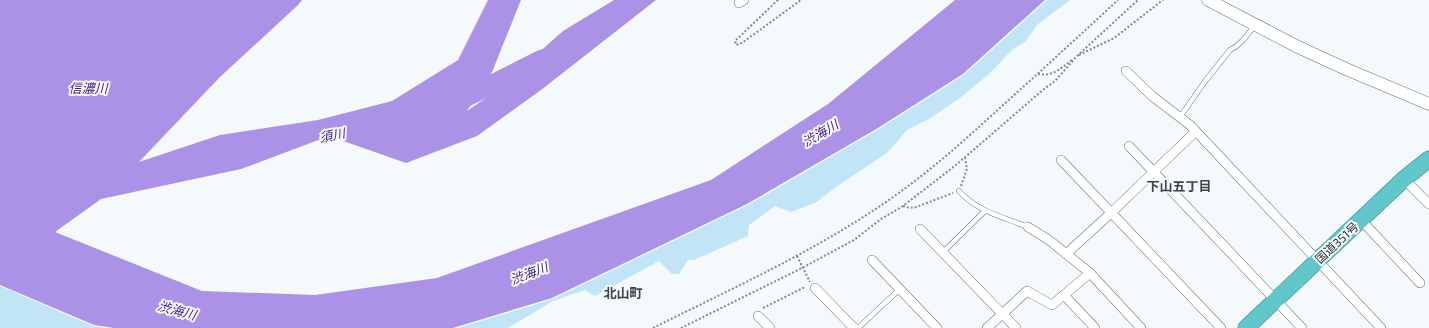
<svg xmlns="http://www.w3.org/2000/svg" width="1429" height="328" viewBox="0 0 1429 328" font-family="'Exo 2','Noto Sans JP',sans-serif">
	<rect width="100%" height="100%" fill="#f4f9fc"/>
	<g fill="#c1e4f7">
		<path d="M1047,0h23l-32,24 -13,18 -13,8 -24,25 -28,23 -31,21 -22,11 -20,23 -48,32 -24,18 -24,9 -16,-6 -26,19 -1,11 -54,24h-6l-9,14h-7l-13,-13 -64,35 -10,-6 -32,11 -45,27h-50l95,-29 195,-94 131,-76 85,-54z"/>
		<path d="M0,286l93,40 12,2h-105z"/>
	</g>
	<path fill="#ab92e6" d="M0,0h302l-4,5 -79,73 -80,84 81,-27 98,-15 74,-19 66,-41 30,-60h33l-29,72 -25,39 26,-18 70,-62 51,-31h42l-115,90 -64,46 -71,27 -77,-27 -88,33 -140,30 -46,33 147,59 113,4 122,-17 274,-98 117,-76 127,-104h90l-82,74 -85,54 -131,76 -195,94 -99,30h-339l-20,-3 -94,-40z"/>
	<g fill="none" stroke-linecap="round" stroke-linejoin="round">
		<path stroke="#ab92e6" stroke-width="19" d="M457,102l85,-43"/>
		<g stroke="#6b7073" stroke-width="5.5">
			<g id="service">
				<path d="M1180,117l26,-37 24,-30c11,-5 18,-16 25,-25"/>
				<path d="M959,191c19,21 44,26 69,36"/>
				<path d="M943,252l42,-41"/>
				<path d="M858,328l42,-39"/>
			</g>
		</g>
		<g stroke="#6b7073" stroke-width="10">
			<g id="minor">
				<path d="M739,3l5,-3"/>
				<path d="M1126,71l26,25 38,29 191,203"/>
				<path d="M1129,146l173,182"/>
				<path d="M1061,160l160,168"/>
				<path d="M1404,179l25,25"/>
				<path d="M1361,220l59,63"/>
				<path d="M1028,227l21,13 41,33 51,55"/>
				<path d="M920,229l96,99"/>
				<path d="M1066,254l45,-41 84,-81"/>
				<path d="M872,260l65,68"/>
				<path d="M815,288l39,40"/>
				<path d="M1064,295l31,33"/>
				<path d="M758,316l12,12"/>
				<path d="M987,328l40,-37 25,14 38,-32"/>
			</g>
		</g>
		<g stroke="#6b7073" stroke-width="13">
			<path id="tertiary" d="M1208,0l90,47 48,22 83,35"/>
		</g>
		<g stroke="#35888c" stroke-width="17">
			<path id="trunk" d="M1246,328l158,-149 25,-20"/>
		</g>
		<g stroke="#86898b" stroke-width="2" stroke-dasharray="2 2" stroke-linecap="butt">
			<path d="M778,0l-43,41 1,4 6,-2 59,-43"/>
			<path d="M1079,55l35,-17 49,-38"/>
			<path d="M1038,74c15,3 23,-6 34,-14"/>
			<path d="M961,186l6,-17 -2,-11"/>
			<path d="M903,206l7,2 6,-1 37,-14"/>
			<path d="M797,256l13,26"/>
			<path d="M763,308l42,-21"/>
			<path d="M653,328c78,-39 158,-75 230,-124 43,-29 81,-63 119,-98 39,-35 77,-70 116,-106"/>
			<path d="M681,328l121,-60 52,-28 27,-21 22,-13 53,-41 88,-76 11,-8 22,-25 61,-56"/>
		</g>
		<use href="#service" stroke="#fff" stroke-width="4.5"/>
		<use href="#minor" stroke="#fff" stroke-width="9"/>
		<use href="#tertiary" stroke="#fff" stroke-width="12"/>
		<use href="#trunk" stroke="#62c7cb" stroke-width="16"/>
	</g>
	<g text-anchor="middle" stroke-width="4" stroke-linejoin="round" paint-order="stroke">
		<g font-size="12" fill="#2c2e2f" stroke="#f4f9fc">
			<text transform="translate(1337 243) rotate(-43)" y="4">国道351号</text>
		</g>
		<g font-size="13" font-style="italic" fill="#4a2183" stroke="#f4f9fc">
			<text x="88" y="93">信濃川</text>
			<text transform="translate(820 133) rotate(-31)" y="5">渋海川</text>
			<text transform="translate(332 135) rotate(-11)" y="5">須川</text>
			<text transform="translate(529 273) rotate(-21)" y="5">渋海川</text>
			<text transform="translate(177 310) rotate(15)" y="5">渋海川</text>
		</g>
		<g font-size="13" font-weight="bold" fill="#3e4345" stroke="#f4f9fc">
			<text x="1179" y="191">下山五丁目</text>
			<text x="623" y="298">北山町</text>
		</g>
	</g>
</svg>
